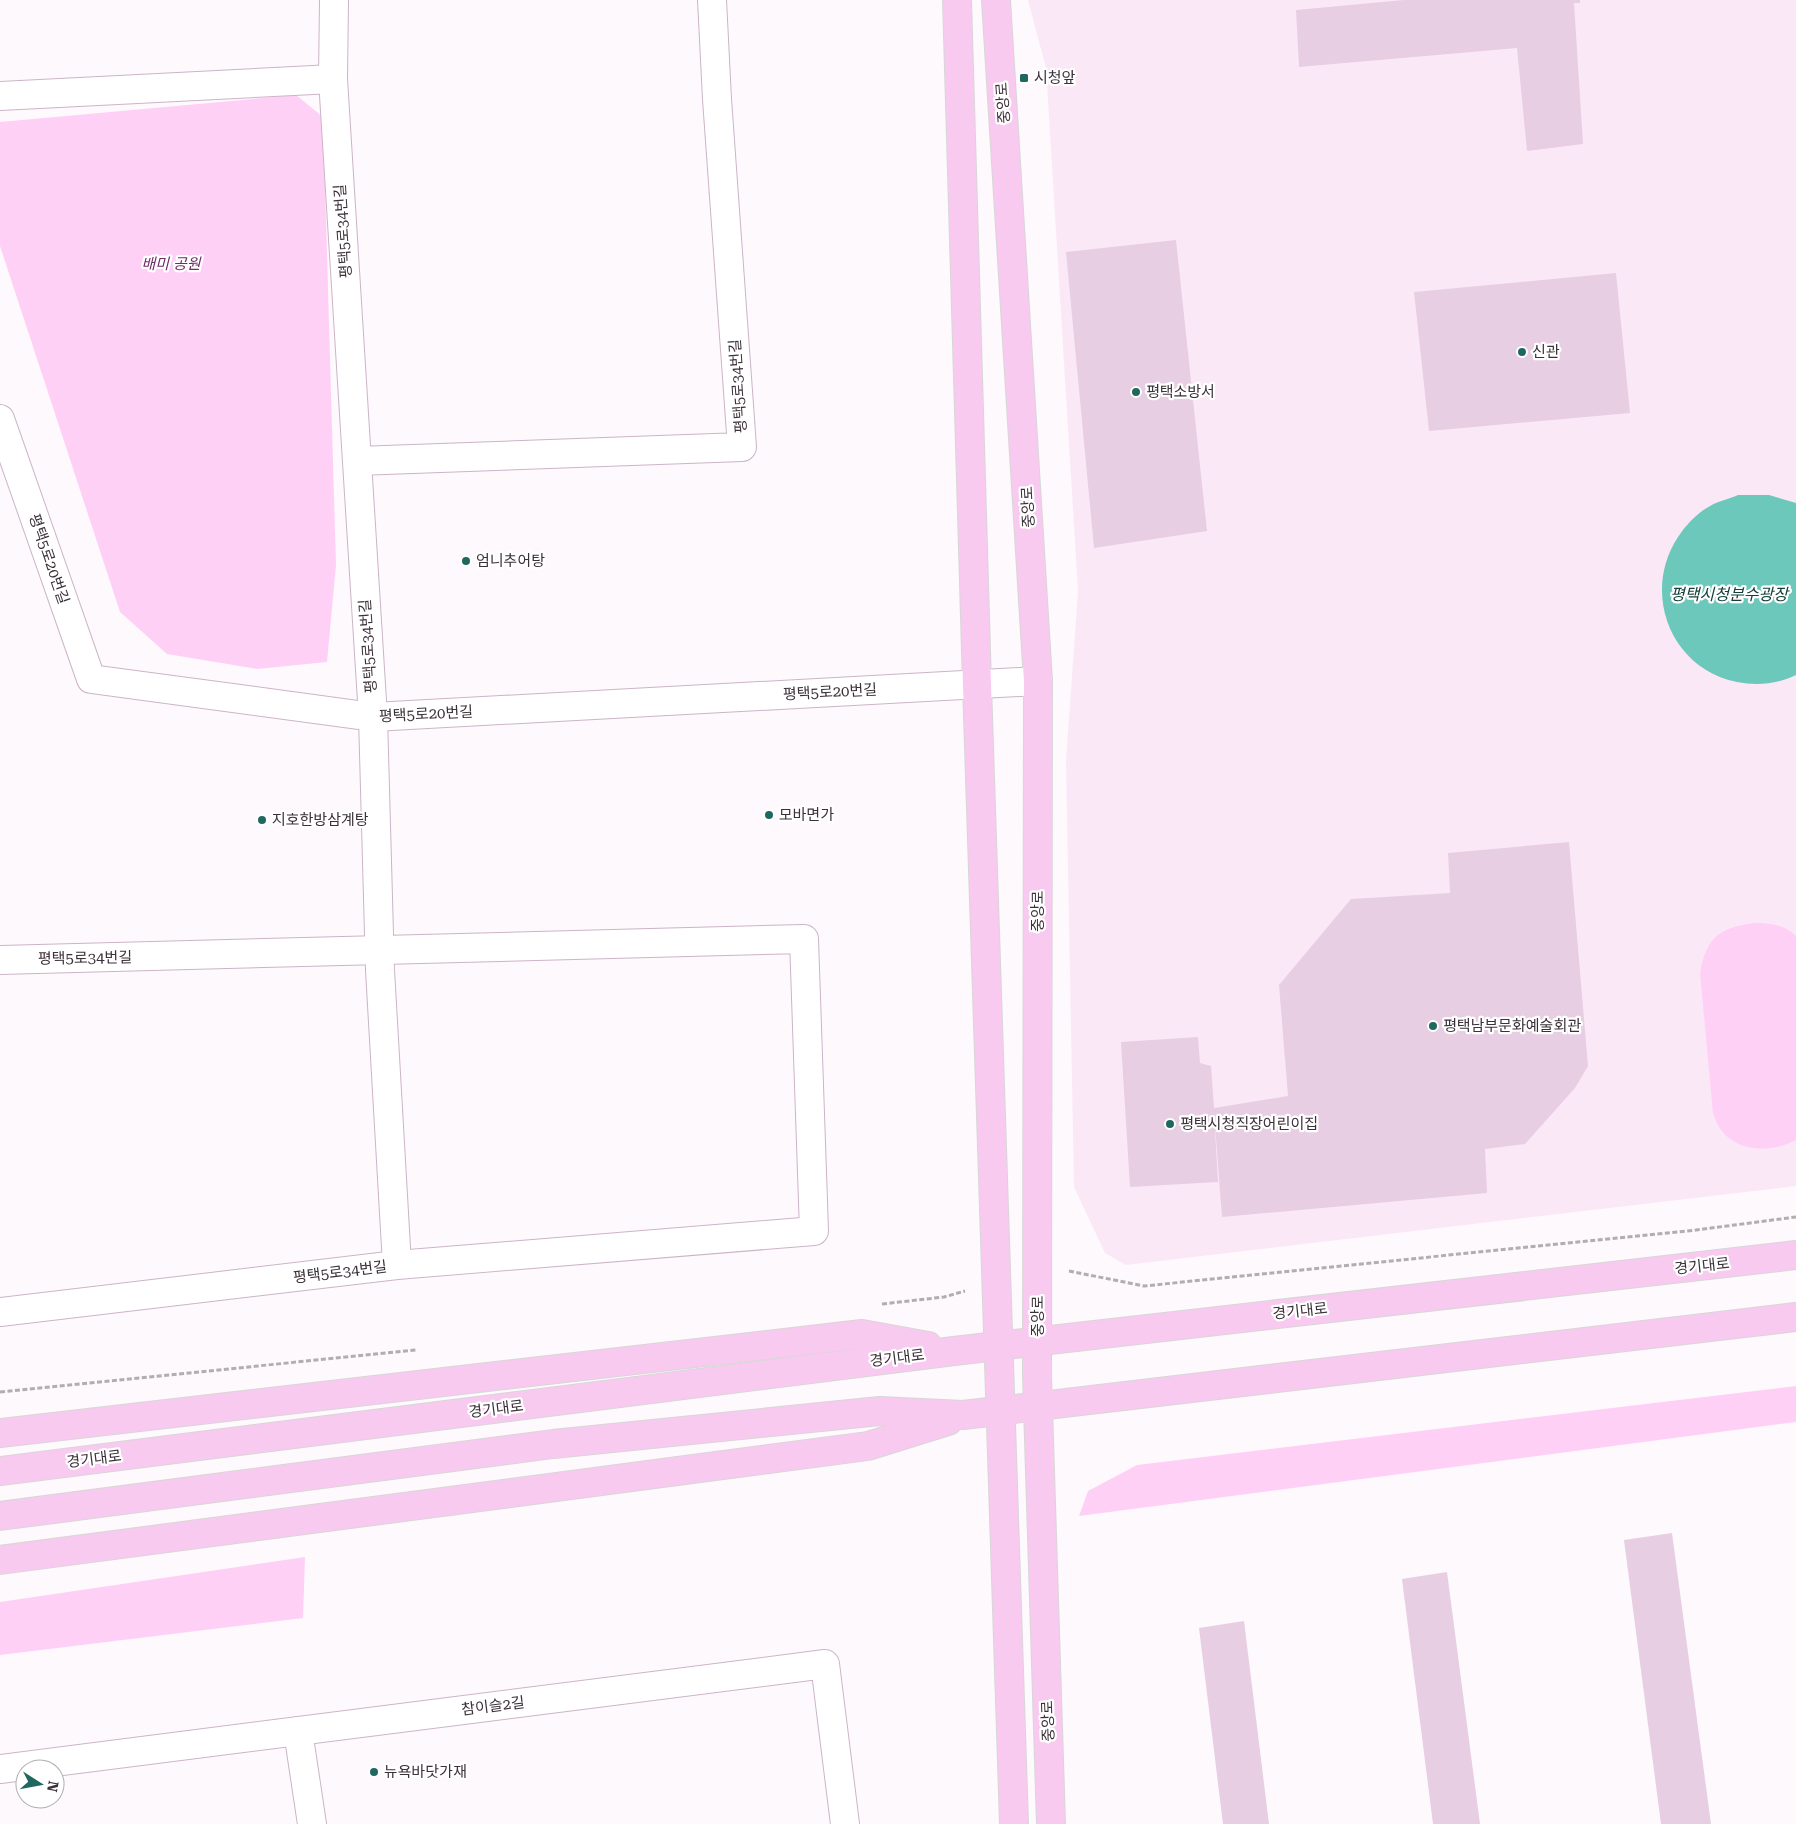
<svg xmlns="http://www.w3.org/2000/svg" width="1796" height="1824" viewBox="0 0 1796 1824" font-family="'Roboto Serif','Noto Sans KR',serif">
	<rect width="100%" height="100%" fill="#fef9fd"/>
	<path fill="#fbe8f7" d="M1028,0h768v1186l-670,79 -21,-12 -31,-66 -8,-426 12,-170 -32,-523z"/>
	<g fill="#ffd0f6">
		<path d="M296,95l27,22 13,448 -9,97 -70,7 -90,-15 -47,-42 -120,-366v-124z"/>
		<path d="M1753,923c16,0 31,1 43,13v204c-24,13 -61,13 -77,-13 -3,-4 -4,-10 -6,-14l-13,-140c6,-35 19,-45 53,-50z"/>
		<path d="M1796,1386v36l-717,94 9,-25 49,-26z"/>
		<path d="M305,1557l-2,61 -303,37v-53z"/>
	</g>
	<path fill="#6cc8ba" d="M1738,495h31l27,8v172c-18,9 -39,11 -59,7 -66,-13 -96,-89 -59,-145 8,-12 19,-24 32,-31 8,-5 19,-7 28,-11z"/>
	<g fill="#e7cee2">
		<path d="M1404,0h176v3h-6l9,141 -56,7 -10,-103 -218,19 -3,-57z"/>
		<path d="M1176,240l31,291 -113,17 -28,-296z"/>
		<path d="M1616,273l14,140 -201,18 -15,-139z"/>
		<path d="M1569,842l19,224 -13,22 -50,56 -40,5 2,44 -265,24 -8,-105 4,70 -88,5 -9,-145 77,-5 2,26 11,3 3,42 74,-12 -9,-111 72,-86 99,-6 -2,-40z"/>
		<path d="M1672,1533l39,291h-50l-37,-284z"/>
		<path d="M1447,1572l33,252h-47l-31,-245z"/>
		<path d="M1244,1621l25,203h-46l-24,-196z"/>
	</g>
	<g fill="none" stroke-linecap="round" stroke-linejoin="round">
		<g stroke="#ccb4c7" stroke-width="30">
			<g id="minor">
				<path d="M334,0l-1,79 40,638 7,253 17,295"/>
				<path d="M0,96l333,-17"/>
				<path d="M0,419l91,260 282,38 665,-36"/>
				<path d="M357,461l385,-14 -25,-348 -5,-99"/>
				<path d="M0,960l804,-21 10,292 -417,34 -397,47"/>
				<path d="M298,1731l14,93"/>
				<path d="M0,1769l825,-105 20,160"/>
			</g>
		</g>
		<g stroke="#d8d6d7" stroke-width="30">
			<g id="major">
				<path d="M957,0l20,685 37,1139"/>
				<path d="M996,0l42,681 -1,694 14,449"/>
				<path d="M0,1433l862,-99 66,12"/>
				<path d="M0,1471l954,-120 842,-96"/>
				<path d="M0,1516l553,-72 327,-33 83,4 833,-98"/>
				<path d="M0,1560l868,-114 80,-25"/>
			</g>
		</g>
		<g stroke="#b3acb1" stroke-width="3" stroke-dasharray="5 2.5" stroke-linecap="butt">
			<path d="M1069,1271l75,15 552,-56 100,-13"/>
			<path d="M882,1304l62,-7 21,-6"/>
			<path d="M0,1392l416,-42"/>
		</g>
		<use href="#minor" stroke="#fff" stroke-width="28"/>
		<use href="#major" stroke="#f8caf0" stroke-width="28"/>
	</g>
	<g fill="#20685f" stroke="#fff" stroke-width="2">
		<rect x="1019" y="73" width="10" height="10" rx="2.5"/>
		<circle cx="1522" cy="352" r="5"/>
		<circle cx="1136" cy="392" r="5"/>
		<circle cx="466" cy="561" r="5"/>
		<circle cx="769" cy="815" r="5"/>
		<circle cx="262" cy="820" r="5"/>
		<circle cx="1433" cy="1026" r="5"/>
		<circle cx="1170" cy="1124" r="5"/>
		<circle cx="374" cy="1772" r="5"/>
	</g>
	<g text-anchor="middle" stroke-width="4.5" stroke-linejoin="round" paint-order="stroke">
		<g font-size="15" fill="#3b3139" stroke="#fff" text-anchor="start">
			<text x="1034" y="83">시청앞</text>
			<text x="1532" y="357">신관</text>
			<text x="1146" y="397">평택소방서</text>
			<text x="476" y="566">엄니추어탕</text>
			<text x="779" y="820">모바면가</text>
			<text x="272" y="825">지호한방삼계탕</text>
			<text x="1443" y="1031">평택남부문화예술회관</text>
			<text x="1180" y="1129">평택시청직장어린이집</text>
			<text x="384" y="1777">뉴욕바닷가재</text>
		</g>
		<g font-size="15" fill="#3b3139" stroke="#fff">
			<text transform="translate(1003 103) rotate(-94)" y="5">중앙로</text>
			<text transform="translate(343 231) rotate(-94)" y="5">평택5로34번길</text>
			<text transform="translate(738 386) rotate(-94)" y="5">평택5로34번길</text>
			<text transform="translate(1028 507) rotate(-93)" y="5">중앙로</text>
			<text transform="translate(49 559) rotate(71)" y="5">평택5로20번길</text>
			<text transform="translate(368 646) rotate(-94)" y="5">평택5로34번길</text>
			<text transform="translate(830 692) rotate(-3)" y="5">평택5로20번길</text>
			<text transform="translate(426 714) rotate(-3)" y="5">평택5로20번길</text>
			<text transform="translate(1038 911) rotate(-90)" y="5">중앙로</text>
			<text transform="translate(85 958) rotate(-1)" y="5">평택5로34번길</text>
			<text transform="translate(1702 1266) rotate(-6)" y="5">경기대로</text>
			<text transform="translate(340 1272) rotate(-7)" y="5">평택5로34번길</text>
			<text transform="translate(1300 1311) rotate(-6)" y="5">경기대로</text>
			<text transform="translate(1038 1316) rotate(-90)" y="5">중앙로</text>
			<text transform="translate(897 1358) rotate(-7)" y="5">경기대로</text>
			<text transform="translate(496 1409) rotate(-7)" y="5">경기대로</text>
			<text transform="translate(94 1459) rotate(-7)" y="5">경기대로</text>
			<text transform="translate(493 1706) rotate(-7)" y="5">참이슬2길</text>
			<text transform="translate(1048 1721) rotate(-92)" y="5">중앙로</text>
		</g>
		<g font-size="15" font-style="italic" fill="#6f2c66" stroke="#fff">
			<text x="171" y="269">배미 공원</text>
		</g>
		<g font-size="16" font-style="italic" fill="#15403a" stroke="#fff">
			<text x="1729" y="600">평택시청분수광장</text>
		</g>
	</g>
	<g transform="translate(40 1784) rotate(101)"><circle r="24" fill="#ffffff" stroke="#b1adb0"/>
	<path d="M0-4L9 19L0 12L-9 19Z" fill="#20685f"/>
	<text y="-8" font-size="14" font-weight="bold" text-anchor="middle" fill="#3b3139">N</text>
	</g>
</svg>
